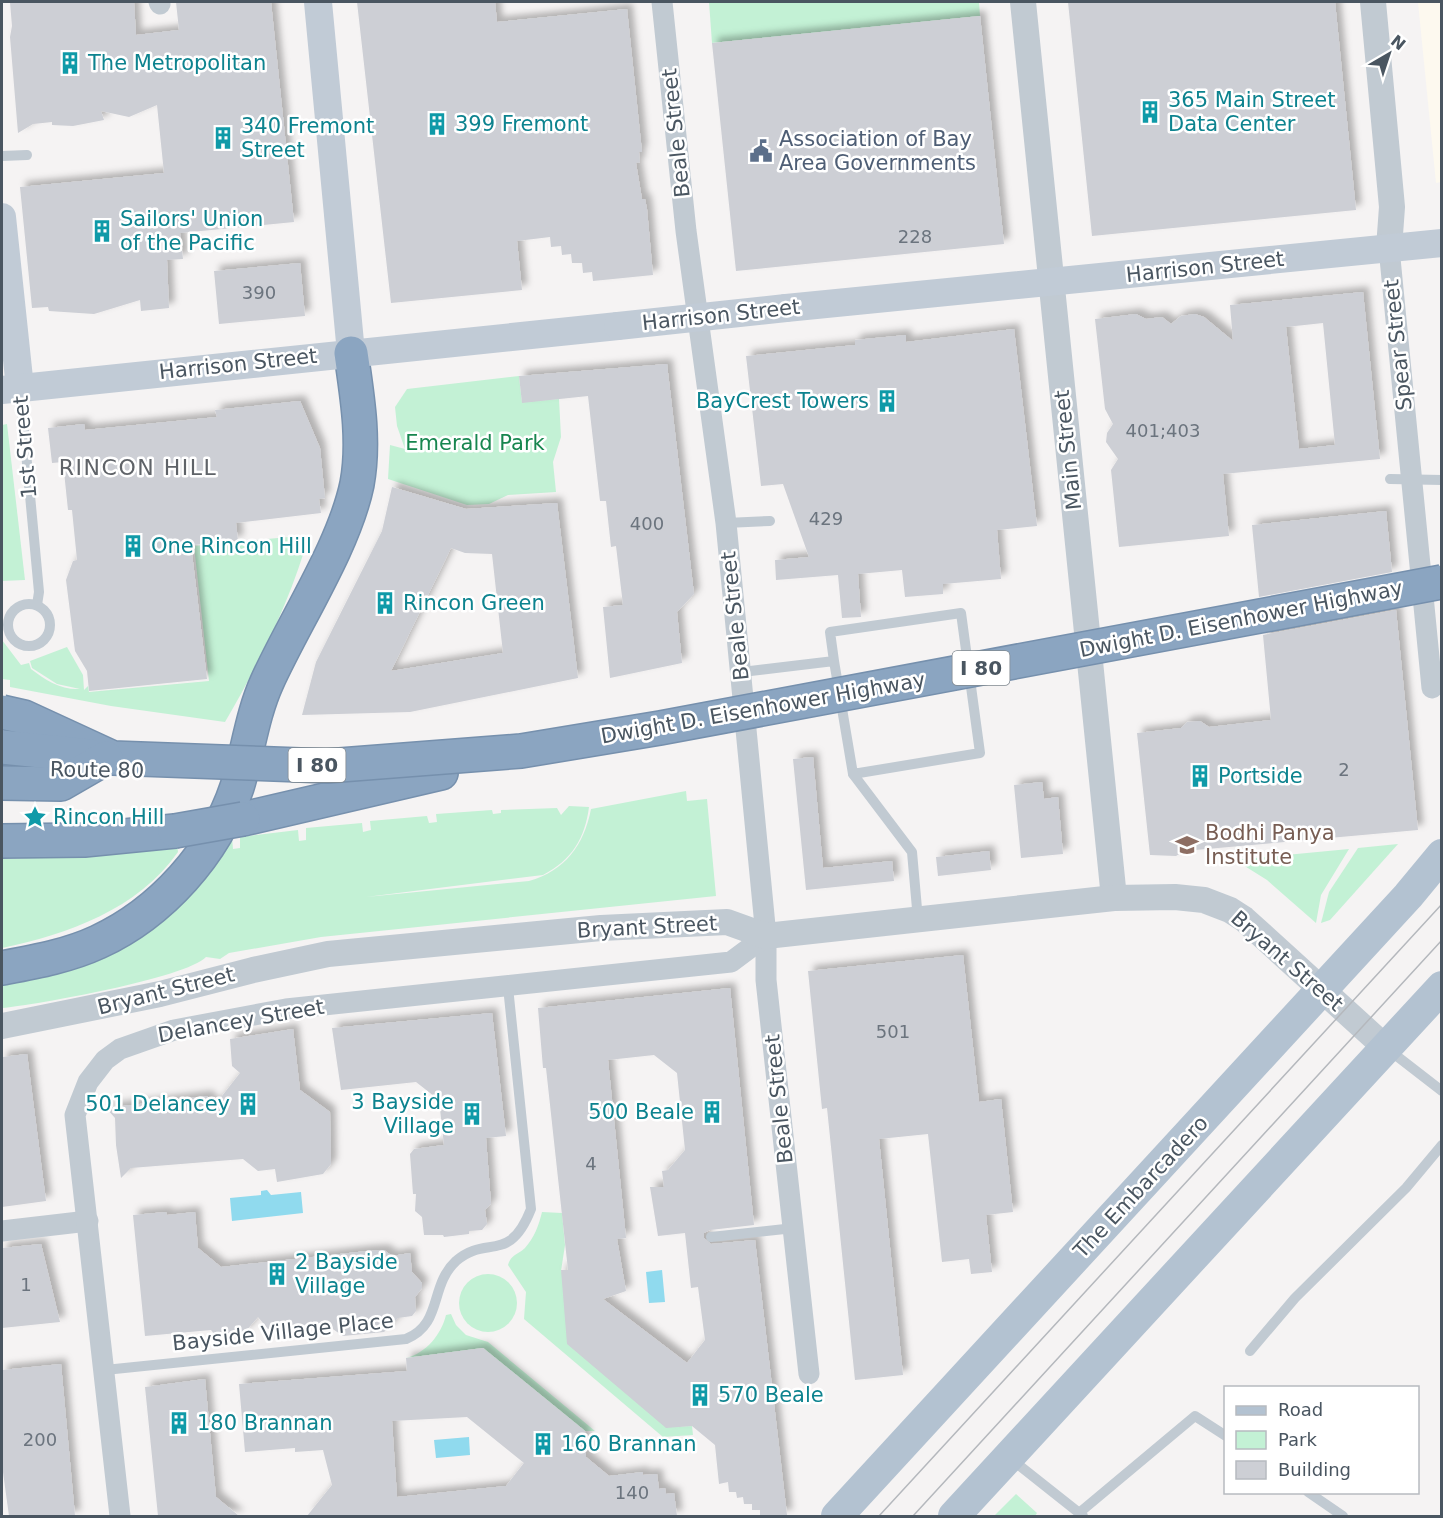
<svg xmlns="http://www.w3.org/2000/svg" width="1443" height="1518" viewBox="0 0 1443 1518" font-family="'DejaVu Sans',sans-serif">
	<defs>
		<filter id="shadow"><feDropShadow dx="5.5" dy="-5.5" stdDeviation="3" flood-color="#0004"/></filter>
	</defs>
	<rect width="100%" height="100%" fill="#f5f3f3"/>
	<path fill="#fdf9ef" d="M1418,2h23v180l-5,1z"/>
	<g fill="#c3f1d5">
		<path d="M709,2h270l1,14 -268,27z"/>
		<path d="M519,376l3,26 37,-3 2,38 -8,25 3,30 -48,3 -19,9 -22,1 -79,-26 2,-34 15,4 -8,-23 -2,-19 12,-18z"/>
		<path d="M7,424l18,156 -23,1v-156z"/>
		<path d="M309,535c-19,67 -49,127 -84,187l-114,-16 -101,-19v-7l-8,-1v-39l19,25 8,-2 2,6c14,11 30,21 49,20l-23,-5 -25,-16 -2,-7 37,-14 16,28 1,15 4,-4 1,6 120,-11 -15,-135z"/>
		<path d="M686,791l1,10 20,-2 9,97 -395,41 -92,16 -9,6 -14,-2c-20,21 -170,48 -204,51v-24l55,-10 33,-10 33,-17 109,-109 1,11 7,-1v-11l58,-7 1,11 7,-1v-12l56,-5 1,9 8,-2 -1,-9 57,-5 2,7 8,-1 -1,-8 56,-4 1,4 8,-1v-3l56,-2 4,7 8,-9 20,1c-4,31 -17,53 -46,68l-177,22 163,-16c36,-10 55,-36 62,-72z"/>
		<path d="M177,844l1,8c-41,58 -110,82 -176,96v-89l77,-3z"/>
		<path d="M1398,844l-68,76 -9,3 8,-31 29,-44z"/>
		<path d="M1349,849l-28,46 -5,28 -49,-43 -32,-20z"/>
		<path d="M542,1212l20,1 3,32 -4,26 105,156 26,-1 1,9 -30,2 -139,-118 2,-27 -18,-27c3,-11 10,-10 17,-17 9,-10 14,-23 17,-36z"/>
		<circle cx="488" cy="1303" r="29"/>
		<path d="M451,1314l5,11 10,10 22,7 107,89h-10l-102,-83 -77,10c20,-5 35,-23 40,-43z"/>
		<path d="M1016,1494l21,19 -2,3h-41z"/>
	</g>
	<g fill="#90daee">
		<path d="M267,1190l4,5 30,-3 2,21 -71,8 -2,-23 31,-3v-4z"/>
		<path d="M662,1270l3,32 -16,1 -3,-31z"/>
		<path d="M469,1437l1,18 -34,3 -2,-18z"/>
	</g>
	<g fill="#cdcfd5" fill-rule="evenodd" filter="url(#shadow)">
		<path d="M10,2h124l2,33 43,-5 -3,-28h95l23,220 -114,11 3,26 -16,1 2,48 -28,3 -1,-11 -46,14 -45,-3 -1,-4 -16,1 -12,-121 144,-14 -7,-68 -28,12 -28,-6 3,9 -31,6 -21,-1v-3l-19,2 -15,9 -8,-96 2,-11z"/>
		<path d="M357,2h138l2,20 130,-13 15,143h-3l1,10 -4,1 6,36h3l2,10 6,66 -60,6 -1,-9 -9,1 -1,-10h-10l-1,-9 -9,1 -1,-9 -10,1 -1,-10 -33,4 5,49 -131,13z"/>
		<path d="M1068,2h267l21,208 -264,26z"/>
		<path d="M980,16l24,228 -268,27 -24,-228z"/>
		<path d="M300,263l5,53 -86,8 -5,-53z"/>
		<path d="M1363,292l17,167 -157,15 6,62 -110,11 -8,-77 7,-11 -12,-17 1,-9 6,-9 -8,-15 -10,-90 41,-5 10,5 16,-2 9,7 10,-8 14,-2 9,3 29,24 -3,-36zM1323,323l12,122 -36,4 -13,-122z"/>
		<path d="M1014,329l23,197 -40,4 4,49 -58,5v10l-38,3 -3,-27 -44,4 3,43 -19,1 -4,-43 -62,5 -1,-20 34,-3 -26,-73 -22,2 -15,-130 109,-11v-5l51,-5v7z"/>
		<path d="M667,364l27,230 -17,18 5,51 -72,15 -7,-71 20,-2 -7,-59 -5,1 -5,-46h-6l-12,-105 -66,7 -3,-27z"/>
		<path d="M300,401l20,47 5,50 -6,1 2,14 -85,10 2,18 -47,4 16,134 -118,12 -2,-20 -12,-20 -9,-71 7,-19 4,-1 -5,-50h-4l-5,-48 -11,1 -4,-35 36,-4 1,6 132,-13 -2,-7z"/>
		<path d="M392,487l74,22 91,-6 21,175 -168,34 -108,3 14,-53 66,-131zM451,548l14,5 27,1 11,99 -112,18z"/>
		<path d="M1386,511l6,61 -133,25 -7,-72z"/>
		<path d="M1396,610l22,220 -234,21 -8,5 -26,-1 -13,-122 44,-5 6,-6 13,-1 9,6 62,-7 -8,-85z"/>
		<path d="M813,757l10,111 69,-7 2,20 -88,9 -13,-131z"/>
		<path d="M1042,782l2,17 14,-2 5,57 -42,4 -7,-73z"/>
		<path d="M989,851l2,19 -53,6 -2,-19z"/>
		<path d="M963,955l16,147 22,-3 12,113 -27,3 6,57 -21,2 -2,-15 -27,3 -14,-128 -49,5 24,236 -48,5 -28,-272 -5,1 -14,-138z"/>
		<path d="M730,988l24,237 -44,5 -6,3v5l7,6 44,-4 32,275 -27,1v-6h-8v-6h-8l-1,-7 -6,1 -1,-6h-7l-1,-10 -9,2 -4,-39 -23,-19 -26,2 -99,-84 -6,-74h7l-22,-202h-3l-5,-60zM654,1055l23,18 8,77 -17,20 -6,1 2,16h-14l8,49 27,-3 6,55 7,-1 7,53 -18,23 -84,-64 23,-8 -9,-52 9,-1 -18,-178z"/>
		<path d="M492,1013l14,123 -20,2 5,66 -6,6 2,14 -5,6 -13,1v3l-25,3 -1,-2h-19l-2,-18 -7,-6 1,-17h-3l-3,-40 4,-5 30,-4 -5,-45 -23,-18 -75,8 -9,-62z"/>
		<path d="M293,1029l7,61 30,22 1,52 -8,10 -46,8 -2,-13 -17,2 -15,-12 -112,9 -10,10 -5,-33 -1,-27 -9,-10 101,-12 8,9 25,-32 -8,-7 -2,-27z"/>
		<path d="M27,1054l19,147 -44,6v-150z"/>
		<path d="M166,1212l1,3 28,-3 3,36 23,19 146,-16 17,-1 8,6 18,-3 2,19 10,11v5l-7,9 1,14 -4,5 -14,2 -14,14 -41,4 -19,-13 -56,6 -10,-12 -13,15 -30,3 -4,-5 -66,6 -12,-121z"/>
		<path d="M41,1244l19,78 -58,6v-80z"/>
		<path d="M483,1348l102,83 1,26 23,19 34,-4v3l14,-1 2,15 6,-1 1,6 8,-1 3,23h-370l25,-31 -9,-35 -28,2v-4l-50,4 -6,-68 168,-13 -1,-13zM467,1417l57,46 -18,23 -109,11 -5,-76z"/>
		<path d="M61,1364l14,152h-66l-7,-51v-95z"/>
		<path d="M205,1379l11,118 23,19h-81l-13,-129z"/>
	</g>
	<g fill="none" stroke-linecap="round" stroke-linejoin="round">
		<g stroke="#7690ad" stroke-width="36">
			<g id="motorway">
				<path d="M243,819l198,-46"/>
				<path d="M2,841l82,-1 91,-9"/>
				<path d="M2,968c32,-6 66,-12 96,-26 63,-29 117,-89 139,-155 11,-35 15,-72 30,-105 27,-60 77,-135 90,-198 8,-43 0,-89 -6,-131"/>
			</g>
		</g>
		<g stroke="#c1cad2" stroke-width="10">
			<path d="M2,156l25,-1"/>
			<path d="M20,388l19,204 -2,13"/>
			<path d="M1390,479l52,1"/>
			<path d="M726,523l44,-2"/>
			<circle cx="29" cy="625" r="21"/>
			<path d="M742,672l92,-11 -4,-29 131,-19 19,140 -127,21 -19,-113"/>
			<path d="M853,774l59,78 6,68"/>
			<path d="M1389,1050l53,41"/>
			<path d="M711,1237l83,-9"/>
			<path d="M1250,1351l45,-53 111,-110 36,-43"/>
			<path d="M105,1370l301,-31c37,-15 23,-53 50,-78 31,-27 53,4 75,-52l-23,-222"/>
			<path d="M1011,1459l72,57"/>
			<path d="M1308,1492l35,24"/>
			<path d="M1079,1513l116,-97 31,20"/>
		</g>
		<g stroke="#c1cad2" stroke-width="21">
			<path d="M159,2l1,2"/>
			<path d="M662,2l24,229 40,292 40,413v44l43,394"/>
			<path d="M1389,248l43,440"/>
			<path d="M2,1231l86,-10"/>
			<path d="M120,1516l-45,-401 13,-33 17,-22 15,-11 54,-19 112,-21 445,-47 35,-26"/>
		</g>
		<g stroke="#c1cad2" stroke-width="26">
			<path d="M1023,2l91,896"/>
			<path d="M1373,2l19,205 -3,41"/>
			<path d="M2,1026l158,-32 93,-24 75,-16 273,-26 126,-6 39,14 348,-38 61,-1 29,3 26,10 14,9 142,129"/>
		</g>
		<g stroke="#c1cbd6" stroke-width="28">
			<path d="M318,2l33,351"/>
			<path d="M2,217l18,171"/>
			<path d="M786,308l656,-65"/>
			<path d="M2,390l616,-64"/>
		</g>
		<g stroke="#b3c2d1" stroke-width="32">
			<path d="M837,1516l571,-620 34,-41"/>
			<path d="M954,1516l488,-529"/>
		</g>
		<use href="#motorway" stroke="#8ba5c1" stroke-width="33"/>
		<g stroke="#b5b8bd" stroke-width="1.5">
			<path d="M879,1516l563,-612"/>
			<path d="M913,1516l529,-576"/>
		</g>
		<g stroke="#7690ad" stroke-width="36" stroke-linecap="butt">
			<g id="motorway-bridge">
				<path d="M2,712l22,5 89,41 214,8 194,-15 139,-23 782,-146"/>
				<path d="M2,747l88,9"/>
				<path d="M2,783l59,1 45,-26"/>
				<path d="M175,831l68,-12"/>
			</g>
		</g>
		<path stroke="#c1cbd6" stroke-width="28" d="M618,326l168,-18"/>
		<use href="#motorway-bridge" stroke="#8ba5c1" stroke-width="33"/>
	</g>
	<defs>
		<g id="building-bare" transform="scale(1.8)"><path d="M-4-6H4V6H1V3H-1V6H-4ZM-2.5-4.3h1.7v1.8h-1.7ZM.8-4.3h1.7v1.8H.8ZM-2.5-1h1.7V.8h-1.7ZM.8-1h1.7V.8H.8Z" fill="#0f9aa8" stroke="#fff" stroke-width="2.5" paint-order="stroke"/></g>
		<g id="civic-bare" transform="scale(1.8)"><path d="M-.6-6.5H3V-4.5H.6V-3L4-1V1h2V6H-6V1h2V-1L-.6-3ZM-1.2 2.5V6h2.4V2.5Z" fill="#5c6f8a" stroke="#fff" stroke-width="2.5" paint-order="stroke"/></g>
		<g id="sight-bare" transform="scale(1.8)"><path d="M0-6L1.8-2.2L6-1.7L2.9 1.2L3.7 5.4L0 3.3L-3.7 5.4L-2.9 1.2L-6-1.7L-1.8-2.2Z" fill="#0f9aa8" stroke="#fff" stroke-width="2.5" paint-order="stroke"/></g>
		<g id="school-bare" transform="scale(1.8)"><path d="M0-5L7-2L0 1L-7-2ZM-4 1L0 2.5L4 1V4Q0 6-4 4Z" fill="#8d6e63" stroke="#fff" stroke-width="2.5" paint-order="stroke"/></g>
	</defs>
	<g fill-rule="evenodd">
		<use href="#building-bare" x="70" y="63"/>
		<use href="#building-bare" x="1150" y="112"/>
		<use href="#building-bare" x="437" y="124"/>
		<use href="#building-bare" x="223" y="138"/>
		<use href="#civic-bare" x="761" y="151"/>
		<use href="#building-bare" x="102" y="231"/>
		<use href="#building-bare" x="887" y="401"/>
		<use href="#building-bare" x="133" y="546"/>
		<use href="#building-bare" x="385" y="603"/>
		<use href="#building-bare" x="1200" y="776"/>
		<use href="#sight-bare" x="35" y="817"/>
		<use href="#school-bare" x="1187" y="845"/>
		<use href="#building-bare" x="248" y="1104"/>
		<use href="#building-bare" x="712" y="1112"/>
		<use href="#building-bare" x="472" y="1114"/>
		<use href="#building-bare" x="277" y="1274"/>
		<use href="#building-bare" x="700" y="1395"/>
		<use href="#building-bare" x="179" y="1423"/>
		<use href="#building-bare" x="543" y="1444"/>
	</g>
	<g text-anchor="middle" stroke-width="5" stroke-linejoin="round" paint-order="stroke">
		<g font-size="18" fill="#6b747e">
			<text x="915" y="243">228</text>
			<text x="259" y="299">390</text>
			<text x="1163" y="437">401;403</text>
			<text x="826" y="525">429</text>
			<text x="647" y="530">400</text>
			<text x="1344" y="776">2</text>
			<text x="893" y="1038">501</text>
			<text x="591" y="1170">4</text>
			<text x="26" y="1291">1</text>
			<text x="40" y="1446">200</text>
			<text x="632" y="1499">140</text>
		</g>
		<g fill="#fff" stroke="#808990" stroke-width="1.5">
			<rect x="952.5" y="651" width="57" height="34" rx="4.5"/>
			<rect x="288.5" y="748" width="57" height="34" rx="4.5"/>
		</g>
		<g font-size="20" font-weight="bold" fill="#4a5661">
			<text x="981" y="675">I 80</text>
			<text x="317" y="772">I 80</text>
		</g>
		<g font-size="21" fill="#0d838f" stroke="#fff" text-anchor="start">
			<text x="88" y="70">The Metropolitan</text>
			<text x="1168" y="107">365 Main Street<tspan x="1168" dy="24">Data Center</tspan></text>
			<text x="455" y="131">399 Fremont</text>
			<text x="241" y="133">340 Fremont<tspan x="241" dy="24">Street</tspan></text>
			<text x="120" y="226">Sailors' Union<tspan x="120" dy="24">of the Pacific</tspan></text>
			<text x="869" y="408" text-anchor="end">BayCrest Towers</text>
			<text x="151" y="553">One Rincon Hill</text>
			<text x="403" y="610">Rincon Green</text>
			<text x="1218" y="783">Portside</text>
			<text x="53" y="824">Rincon Hill</text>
			<text x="454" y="1109" text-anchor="end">3 Bayside<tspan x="454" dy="24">Village</tspan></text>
			<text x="230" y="1111" text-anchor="end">501 Delancey</text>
			<text x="694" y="1119" text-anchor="end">500 Beale</text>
			<text x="295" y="1269">2 Bayside<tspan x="295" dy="24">Village</tspan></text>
			<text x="718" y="1402">570 Beale</text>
			<text x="197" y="1430">180 Brannan</text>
			<text x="561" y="1451">160 Brannan</text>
		</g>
		<g font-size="21" fill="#4a5661" stroke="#fff">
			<text transform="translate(676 133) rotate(-96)" y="7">Beale Street</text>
			<text transform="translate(1205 267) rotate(-6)" y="7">Harrison Street</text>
			<text transform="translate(721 315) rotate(-6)" y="7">Harrison Street</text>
			<text transform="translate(1398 345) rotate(-96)" y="7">Spear Street</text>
			<text transform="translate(238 364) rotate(-6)" y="7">Harrison Street</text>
			<text transform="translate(25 447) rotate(-95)" y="7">1st Street</text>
			<text transform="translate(1068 450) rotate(-96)" y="7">Main Street</text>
			<text transform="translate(735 616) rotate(-96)" y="7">Beale Street</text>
			<text transform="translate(1241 619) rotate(-11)" y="7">Dwight D. Eisenhower Highway</text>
			<text transform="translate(763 708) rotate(-10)" y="7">Dwight D. Eisenhower Highway</text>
			<text transform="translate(97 770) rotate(1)" y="7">Route 80</text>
			<text transform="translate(647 927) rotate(-3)" y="7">Bryant Street</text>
			<text transform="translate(1287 961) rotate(41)" y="7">Bryant Street</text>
			<text transform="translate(166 991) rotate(-14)" y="7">Bryant Street</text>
			<text transform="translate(241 1021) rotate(-10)" y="7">Delancey Street</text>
			<text transform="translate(779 1099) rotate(-96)" y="7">Beale Street</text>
			<text transform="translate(1141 1187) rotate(-47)" y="7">The Embarcadero</text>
			<text transform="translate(283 1332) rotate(-6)" y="7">Bayside Village Place</text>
		</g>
		<g font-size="21" fill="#4e5e75" stroke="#fff" text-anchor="start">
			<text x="779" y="146">Association of Bay<tspan x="779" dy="24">Area Governments</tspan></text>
		</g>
		<g font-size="21" fill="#17864f" stroke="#fff">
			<text x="475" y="450">Emerald Park</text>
		</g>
		<g font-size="21" fill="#785e54" stroke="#fff" text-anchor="start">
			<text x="1205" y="840">Bodhi Panya<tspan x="1205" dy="24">Institute</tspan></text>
		</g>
		<g font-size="22" letter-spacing="1.5" fill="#5f6368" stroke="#fff">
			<text x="138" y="475">RINCON HILL</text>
		</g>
	</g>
	<rect width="1443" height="1518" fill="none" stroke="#4a5661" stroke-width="6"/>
	<rect x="1224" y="1386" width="195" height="108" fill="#ffffff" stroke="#b7bbc0" stroke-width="1.5"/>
	<rect x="1236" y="1406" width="30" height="9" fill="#b3c2d1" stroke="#b7bbc0" stroke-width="1.5"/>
	<text x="1278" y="1416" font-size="18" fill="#4a5661">Road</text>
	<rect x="1236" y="1431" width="30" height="18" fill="#c3f1d5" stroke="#b7bbc0" stroke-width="1.5"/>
	<text x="1278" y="1446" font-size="18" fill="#4a5661">Park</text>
	<rect x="1236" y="1461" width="30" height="18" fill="#cdcfd5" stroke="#b7bbc0" stroke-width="1.5"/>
	<text x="1278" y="1476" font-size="18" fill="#4a5661">Building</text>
	<g transform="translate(1389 54) rotate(39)" stroke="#ffffff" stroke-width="4.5" paint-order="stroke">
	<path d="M0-4.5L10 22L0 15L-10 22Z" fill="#4a5661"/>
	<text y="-9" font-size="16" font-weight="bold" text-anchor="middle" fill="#4a5661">N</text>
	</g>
</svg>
